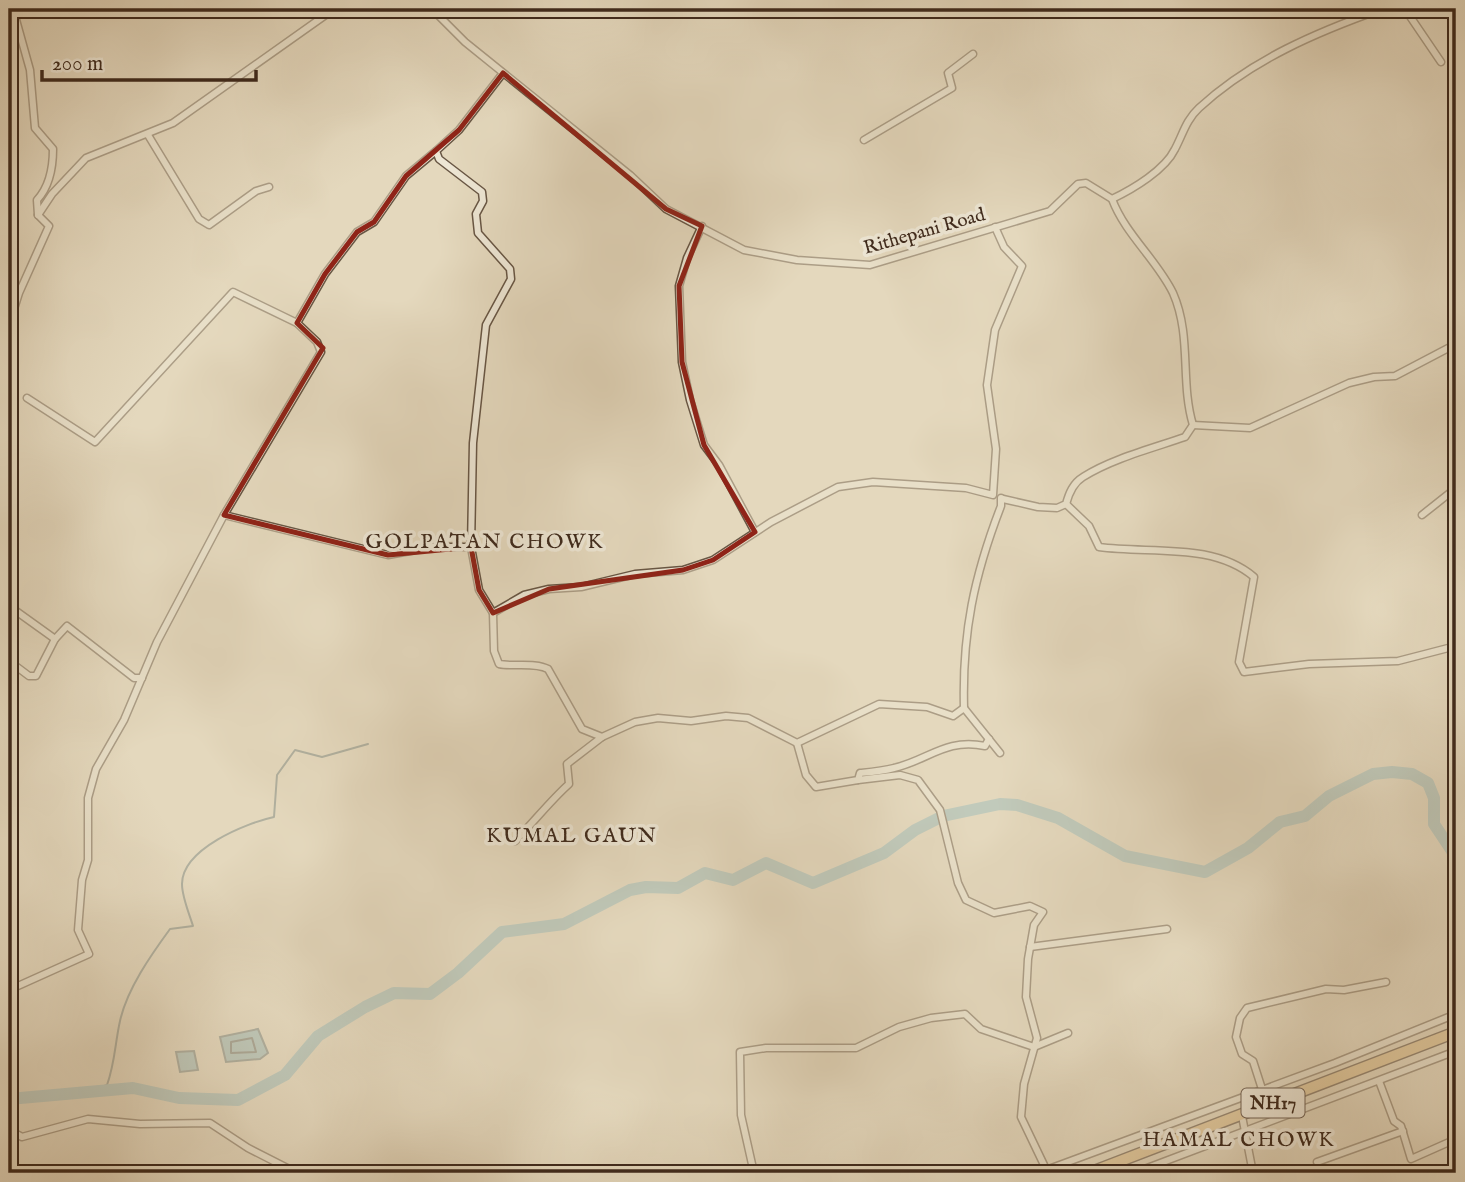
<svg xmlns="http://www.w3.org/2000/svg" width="1465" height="1182" viewBox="0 0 1465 1182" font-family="'IM FELL English',serif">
	<rect width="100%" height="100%" fill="#e4d8bd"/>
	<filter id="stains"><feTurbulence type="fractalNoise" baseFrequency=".00286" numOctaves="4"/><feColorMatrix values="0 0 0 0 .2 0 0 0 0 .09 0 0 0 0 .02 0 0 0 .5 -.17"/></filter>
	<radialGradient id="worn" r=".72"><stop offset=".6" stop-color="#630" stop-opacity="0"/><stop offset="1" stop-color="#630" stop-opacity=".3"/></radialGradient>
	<g fill="#98b8b9" stroke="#747f7a" stroke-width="2">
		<path d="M258,1029l10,24 -8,6 -34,3 -6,-25z"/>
		<path d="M194,1051l4,19 -18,2 -4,-20z"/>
	</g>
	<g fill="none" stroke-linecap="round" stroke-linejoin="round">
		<path stroke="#6c716a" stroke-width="2" d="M252,1038l4,14 -25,1v-11z"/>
		<path stroke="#747f7a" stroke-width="2" d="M88,1092l19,-7c8,-22 8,-42 13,-64 7,-32 31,-66 50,-92l23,-3c-4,-13 -11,-29 -11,-42 0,-35 64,-61 92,-67l3,-42 18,-25 27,7 46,-13"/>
		<path stroke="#98b8b9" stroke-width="12" d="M9,1099l124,-11 46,10 59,2 47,-25 33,-39 47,-29 29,-14 36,1 28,-21 44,-41 62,-8 66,-34 16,-3 32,1 27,-15 28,7 33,-17 47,20 71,-30 31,-23 28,-14 57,-12 17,1 41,13 67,38 80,16 43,-24 32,-26 25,-6 24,-20 44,-22 19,-2 20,2 16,9 6,15v26l22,33"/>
		<g stroke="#685644" stroke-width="9">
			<g id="street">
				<path d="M13,9l17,61 5,58 18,21c0,19 -3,37 -16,51l1,15"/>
				<path d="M432,9l33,33 165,133 36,34 78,41 53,10 73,5 180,-54 28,-27 8,-1 26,16c21,-10 53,-29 63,-50 8,-15 11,-29 24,-41 52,-48 118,-76 183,-99"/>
				<path d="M1405,9l36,53"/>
				<path d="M503,73l-44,57 -23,21 3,8 43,33 1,9 -7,13 2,19 32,36 1,10 -25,46 -13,118 -2,104 8,43 14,23 31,-18 25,-6 32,-2 54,-13 48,-4 30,-10 58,-38 67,-35 35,-5 93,6 27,7 3,-46 -9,-64 8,-55 27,-64 -18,-19 -9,-20"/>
				<path d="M148,135l51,84 10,6 47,-34 13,-4"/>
				<path d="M864,140l88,-52 -4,-15 25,-19"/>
				<path d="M702,226l-15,32 -8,28 3,76 8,38 14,45 15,20 36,67"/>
				<path d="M9,325l10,-32 30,-67 -11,-11 14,-21 34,-36 87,-35 161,-114"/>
				<path d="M27,398l68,44 138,-150 64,31"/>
				<path d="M1193,425l57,3 99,-45 25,-6 21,-1 61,-32"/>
				<path d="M1003,499l35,8 19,1 9,-4c3,-11 7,-21 17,-27 28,-18 70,-29 102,-40l8,-12c-13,-43 -1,-89 -20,-132 -16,-33 -48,-59 -61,-94"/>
				<path d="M1066,504l23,22 10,21c51,7 114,-5 155,30l-15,85 5,10 65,-8 89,-3 58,-15"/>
				<path d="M224,515l164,40 44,-8h39"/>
				<path d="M1422,515l34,-27"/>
				<path d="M9,606l46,33 12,-13 67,52h8"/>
				<path d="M493,613l1,38 5,13c15,3 36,-2 49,5l34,60 20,8"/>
				<path d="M9,661l20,15h7l19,-37"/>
				<path d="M964,708c-2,-75 10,-132 37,-202v-8"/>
				<path d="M797,743l9,32 10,12 42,-7 2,-7c11,-1 23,-2 34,-5 35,-8 51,-30 91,-22l4,-7"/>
				<path d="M858,780l42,-5 18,5 22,30 18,73 8,17 28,13 36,-7 13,6 -9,13 -6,34 -2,38 11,41 -13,46 -3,33 23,48 1,8"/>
				<path d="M515,841c19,-19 34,-39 54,-57l-2,-20 35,-27 33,-15 23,-4 33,3 35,-5 22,2 49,25 82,-39 48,3 26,9 11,-8 36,45"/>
				<path d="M1030,947l137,-18"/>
				<path d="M9,990l80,-36 -11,-24 4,-50 6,-20v-62l8,-29 28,-49 33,-78 67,-127 97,-163 -4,-10 -20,-19 28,-49 32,-42 17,-10 32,-46 30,-25"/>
				<path d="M1379,1081l15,40 7,5 10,33 45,-20"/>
				<path d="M1262,1089l-9,-28 -11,-7 -6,-17 4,-19 7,-10 79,-19 18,1 42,-8"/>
				<path d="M1242,1116l11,57"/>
				<path d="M9,1130l13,7 66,-18 52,5 70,-1 38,25 49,25"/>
				<path d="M1317,1162l86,-31"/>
				<path d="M754,1173l-13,-58 -1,-63 26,-4h90l43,-21 32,-9 34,-4 16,15 53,18 34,-14"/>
				<path d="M1038,1173l297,-110 121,-49"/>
				<path d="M1134,1173l322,-122"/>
			</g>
		</g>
		<g stroke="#3f2a1c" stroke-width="13">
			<path id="highway" d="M1089,1173l367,-141"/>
		</g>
		<use href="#street" stroke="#ede6d4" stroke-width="6"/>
		<use href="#highway" stroke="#e2bc7e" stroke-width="10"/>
	</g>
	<path d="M0 0H1465V1182H0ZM503,73l163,136 36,17 -23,60 3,76 22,83 51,87 -42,28 -30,10 -134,19 -56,24 -14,-23 -8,-43 -83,8 -164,-40 99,-167 -26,-25 28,-49 32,-42 17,-10 32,-46 53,-46z" fill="#e4d8bd" fill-opacity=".55" fill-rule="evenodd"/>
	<path fill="none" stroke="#8f2418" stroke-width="5" stroke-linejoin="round" d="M503,73l163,136 36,17 -23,60 3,76 22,83 51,87 -42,28 -30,10 -134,19 -56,24 -14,-23 -8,-43 -83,8 -164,-40 99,-167 -26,-25 28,-49 32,-42 17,-10 32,-46 53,-46z"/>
	<g text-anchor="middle" stroke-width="7" stroke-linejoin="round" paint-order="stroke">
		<rect fill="#ede6d4" stroke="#736253" stroke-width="2" x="1241.5" y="1088.5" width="63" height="29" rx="5"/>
		<g font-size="18" font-weight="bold" fill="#3f2a1c">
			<text x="1273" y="1109">NH17</text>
		</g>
		<g font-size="19" fill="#3f2a1c" stroke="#ede6d4">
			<text transform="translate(924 230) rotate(-16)" y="7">Rithepani Road</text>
		</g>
		<g font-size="21" letter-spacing="2" fill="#3f2a1c" stroke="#ede6d4">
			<text x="485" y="548">GOLPATAN CHOWK</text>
			<text x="572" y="842">KUMAL GAUN</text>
			<text x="1239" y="1146">HAMAL CHOWK</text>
		</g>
	</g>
	<rect width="1465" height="1182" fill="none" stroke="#e4d8bd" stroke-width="35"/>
	<rect x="10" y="10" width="1444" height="1161" fill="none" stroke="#3f2a1c" stroke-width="3.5"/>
	<rect x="18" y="18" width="1430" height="1147" fill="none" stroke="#3f2a1c" stroke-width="2"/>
	<path d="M42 70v10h214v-10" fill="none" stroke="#3f2a1c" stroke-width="3.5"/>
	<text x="52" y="70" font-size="21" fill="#3f2a1c" stroke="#ede6d4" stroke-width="5" paint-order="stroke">200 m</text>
	<rect width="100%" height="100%" filter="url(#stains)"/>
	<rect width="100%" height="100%" fill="url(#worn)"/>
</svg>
